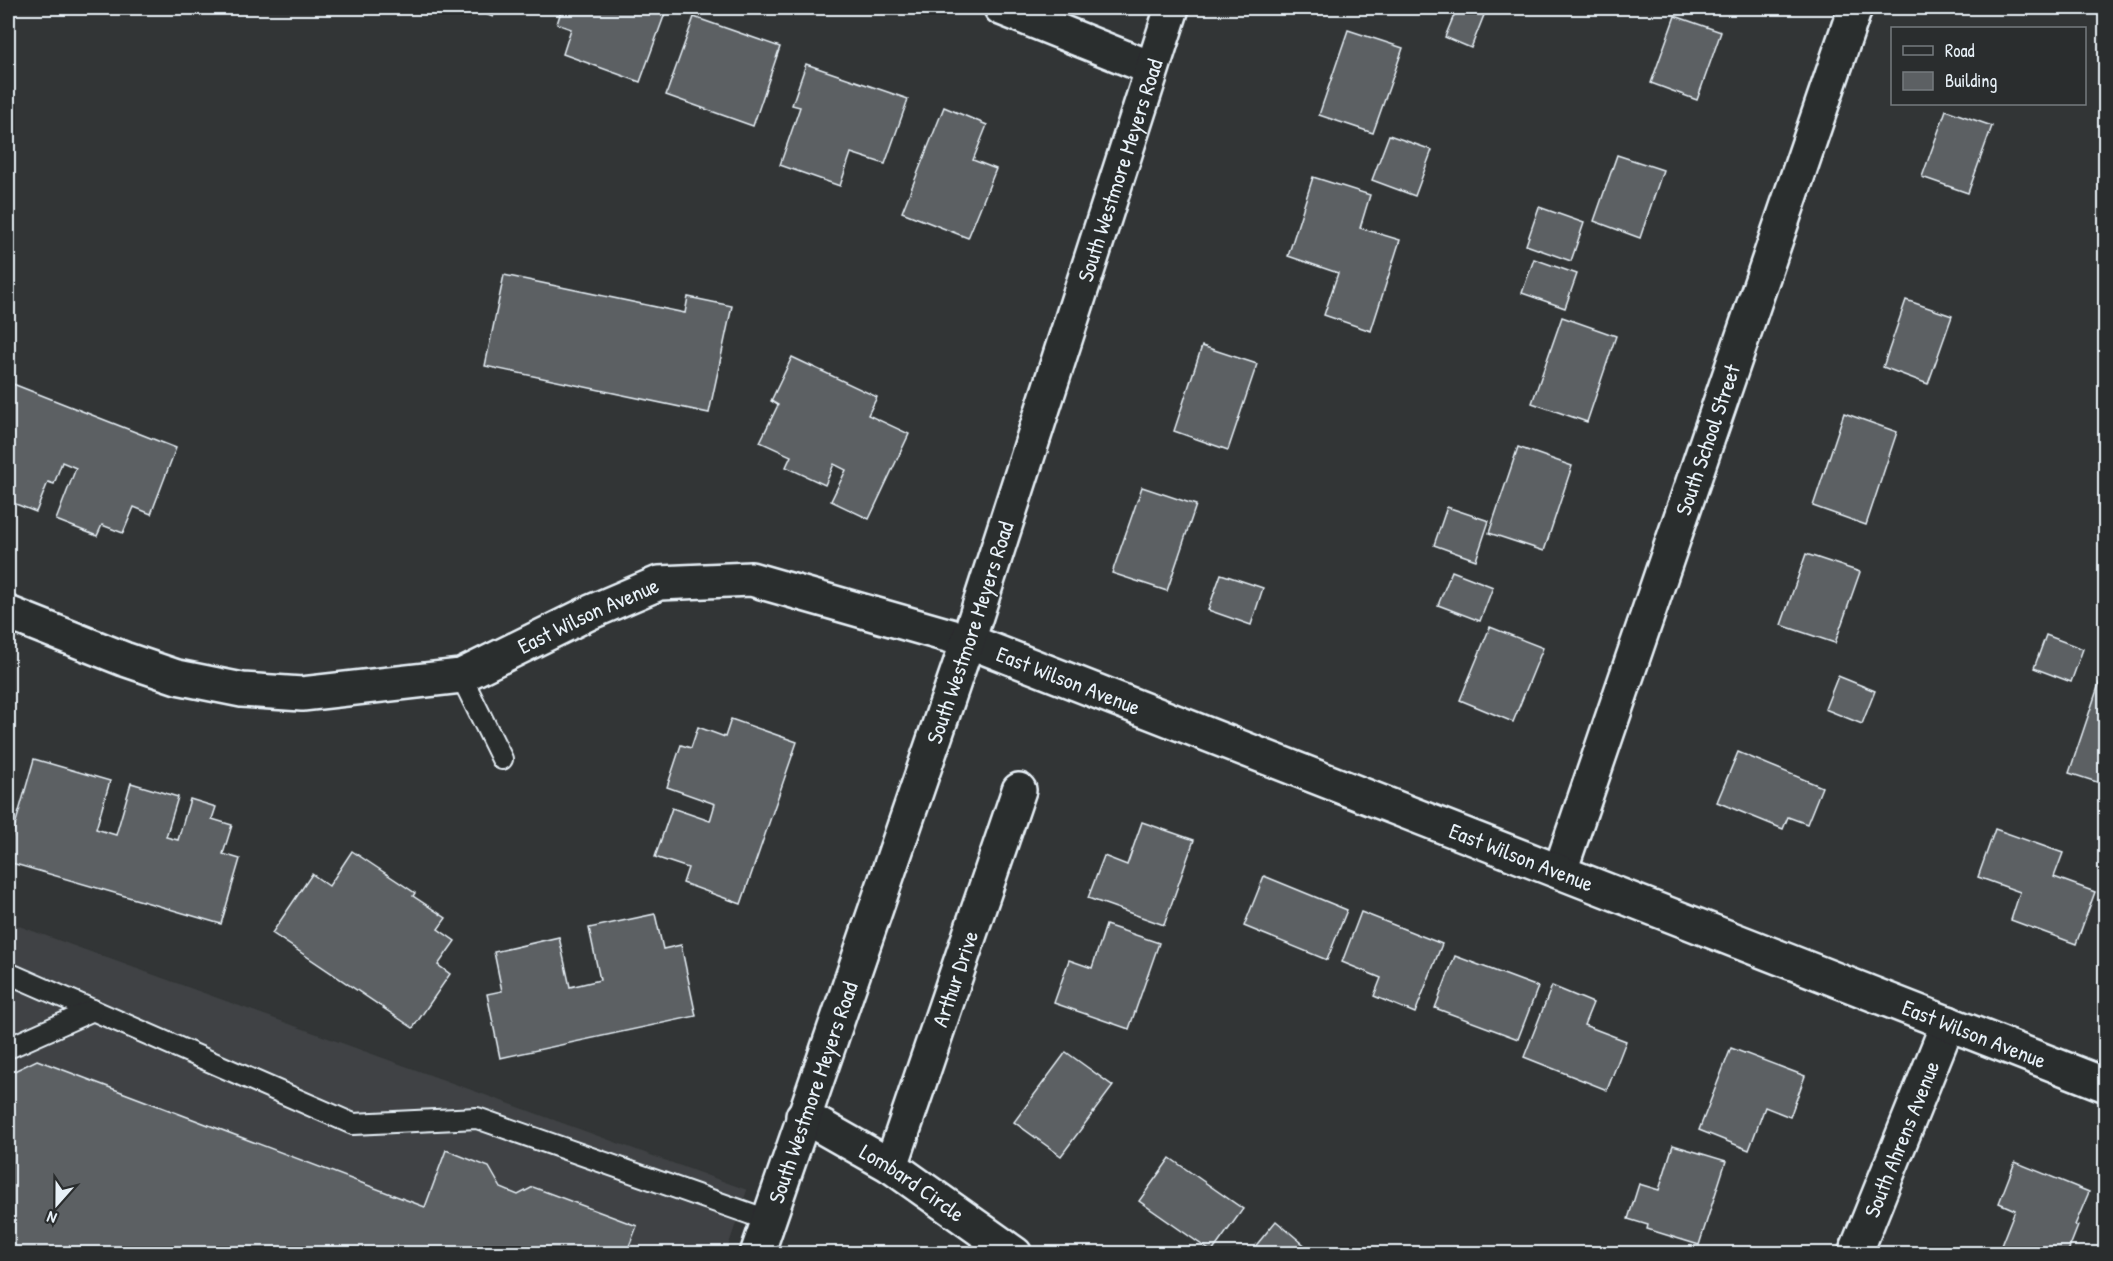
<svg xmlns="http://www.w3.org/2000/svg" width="2113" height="1261" viewBox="0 0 2113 1261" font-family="'Patrick Hand',sans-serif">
	<rect width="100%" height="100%" fill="#323536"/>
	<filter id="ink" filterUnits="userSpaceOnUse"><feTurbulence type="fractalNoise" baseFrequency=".0167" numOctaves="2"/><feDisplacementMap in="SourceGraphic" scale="12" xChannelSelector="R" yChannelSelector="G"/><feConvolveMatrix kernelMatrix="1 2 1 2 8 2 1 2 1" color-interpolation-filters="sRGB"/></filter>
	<g filter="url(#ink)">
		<path fill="#3f4244" d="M8,922l739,268 -21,63h-718z"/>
		<g fill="#5c6063" stroke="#e8f1f8" stroke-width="1.5">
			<path d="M470,8h27l-4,9z"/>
			<path d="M562,8h105l-27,74 -77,-28 8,-25 -14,-5z"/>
			<path d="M1457,8h22l7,2 -15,38 -26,-11z"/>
			<path d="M1675,16l46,16 -24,68 -46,-17z"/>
			<path d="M694,17l86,30 -27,79 -87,-31z"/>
			<path d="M1348,30l55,18 -30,85 -54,-18z"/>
			<path d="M806,64l102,35 -23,65 -34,-11 -11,33 -60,-21 20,-58 -8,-2z"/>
			<path d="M944,107l43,18 -14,35 23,9 -28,69 -66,-26z"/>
			<path d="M1946,110l46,16 -24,67 -46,-16z"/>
			<path d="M1389,135l43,15 -17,46 -43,-16z"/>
			<path d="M1617,155l46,15 -23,68 -46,-17z"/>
			<path d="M1313,177l57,18 -10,33 40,12 -29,91 -47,-16 14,-42 -50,-17z"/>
			<path d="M1539,207l45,16 -13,38 -45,-16z"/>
			<path d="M1534,259l43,15 -12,34 -43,-15z"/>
			<path d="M504,275l181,38 3,-16 44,9 -23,107 -224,-47z"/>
			<path d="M1906,300l46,16 -24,68 -45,-17z"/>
			<path d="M1562,317l54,19 -29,86 -55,-19z"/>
			<path d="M1202,346l55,18 -29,86 -54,-19z"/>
			<path d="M792,357l85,40 -9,18 41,19 -40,85 -38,-18 15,-31 -12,-6 -9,21 -39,-18 5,-11 -31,-14 18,-37 -7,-4z"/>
			<path d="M8,382l168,66 -25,66 -17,-7 -11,26 -21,-8 -5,11 -41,-16 20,-52 -14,-6 -8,22 -6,-2 -12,30 -28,-11z"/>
			<path d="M1844,413l53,19 -31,93 -53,-19z"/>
			<path d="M1518,447l54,19 -28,85 -55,-18z"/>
			<path d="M1142,487l54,18 -29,86 -55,-18z"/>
			<path d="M1447,507l42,14 -13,39 -42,-15z"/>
			<path d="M1806,554l54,18 -25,71 -54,-18z"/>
			<path d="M1452,571l41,16 -13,34 -42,-16z"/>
			<path d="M1221,574l42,14 -12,37 -43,-15z"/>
			<path d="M1490,627l53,21 -30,74 -53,-22z"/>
			<path d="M2046,635l37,14 -12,33 -37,-14z"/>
			<path d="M1838,676l37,15 -13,33 -37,-15z"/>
			<path d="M2100,681l6,2v102l-37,-12z"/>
			<path d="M731,719l66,23 -56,162 -58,-21 5,-15 -33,-11 17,-49 38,13 5,-17 -48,-17 14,-42 10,3 7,-21 27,10z"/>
			<path d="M1738,752l84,35 -15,37 -19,-7 -5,12 -66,-27z"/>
			<path d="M34,759l76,22 -14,48 20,6 15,-52 47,14 -12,40 12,3 12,-41 26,8 -4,12 20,6 -9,29 17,5 -19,65 -213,-62v-12z"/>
			<path d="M1142,822l52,18 -30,85 -76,-27 16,-42 23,9z"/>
			<path d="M1995,829l68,24 -9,24 41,15 -19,52 -65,-24 9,-28 -42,-15z"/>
			<path d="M352,851l63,42 -2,3 33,22 -8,11 17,12 -17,24 12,9 -37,54 -141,-95 40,-59 17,12z"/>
			<path d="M1264,876l83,34 -20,50 -83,-34z"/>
			<path d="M1361,912l81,32 -27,69 -41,-17 7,-18 -39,-16z"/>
			<path d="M655,914l8,35 18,-4 15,71 -196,42 -13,-64 15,-3 -8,-39 65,-15 11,50 30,-7 -11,-52z"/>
			<path d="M1106,925l53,18 -30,86 -75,-26 15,-43 23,8z"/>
			<path d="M1455,956l83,31 -20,52 -83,-31z"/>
			<path d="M1552,986l41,17 -9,22 42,16 -19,49 -83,-33z"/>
			<path d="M1731,1048l74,28 -15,41 -25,-10 -16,43 -50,-20z"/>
			<path d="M1066,1052l47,34 -52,70 -47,-34z"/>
			<path d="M37,1060l388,147 21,-57 43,17 12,21 17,7 15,-8 104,39 -11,28h-601l-9,-4 -2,4h-6v-180z"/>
			<path d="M1673,1145l53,16 -27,84 -52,-16 1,-4 -20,-6 11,-35 20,6z"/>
			<path d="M1170,1158l73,51 -31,43 -73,-51z"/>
			<path d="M2015,1162l74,30 -14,33 3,1 -11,28 -69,-1 17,-43 -16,-7z"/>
			<path d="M1276,1221l39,33h-66z"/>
		</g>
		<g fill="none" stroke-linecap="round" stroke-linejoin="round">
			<g stroke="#e8f1f8" stroke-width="24">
				<g id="service">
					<path d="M461,676l41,83"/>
					<path d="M8,973l345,151 124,-6 291,102"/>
					<path d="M8,1048l85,-38"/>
				</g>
			</g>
			<g stroke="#e8f1f8" stroke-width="38">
				<g id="minor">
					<path d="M1001,8l150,60"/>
					<path id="s1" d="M8,613l116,46 53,18 65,13 60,4 159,-18 130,-64 68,-29 92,-4 217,62"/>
					<path id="s2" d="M1560,871l295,-863"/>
					<path id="s3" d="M803,1116l88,50 124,88"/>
					<path id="s4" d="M891,1166l128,-376"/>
					<path id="s5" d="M1855,1254l93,-231"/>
				</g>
			</g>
			<g stroke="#e8f1f8" stroke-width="38">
				<g id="tertiary">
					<path id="s6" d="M968,641l1138,444"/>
					<path id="s7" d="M757,1254l211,-613 204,-633"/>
				</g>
			</g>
			<use href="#service" stroke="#2a2d2e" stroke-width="20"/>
			<use href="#minor" stroke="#2a2d2e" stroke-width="33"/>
			<use href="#tertiary" stroke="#2a2d2e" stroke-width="33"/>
		</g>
	</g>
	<g text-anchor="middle" stroke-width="5" stroke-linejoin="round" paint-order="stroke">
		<g font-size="22" fill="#e8f1f8" stroke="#2a2d2e">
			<text dy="8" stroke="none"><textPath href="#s7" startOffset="1143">South Westmore Meyers Road</textPath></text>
			<text dy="8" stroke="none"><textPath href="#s2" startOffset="456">South School Street</textPath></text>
			<text dy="8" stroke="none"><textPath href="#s1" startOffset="608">East Wilson Avenue</textPath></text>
			<text dy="8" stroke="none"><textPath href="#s7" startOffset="657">South Westmore Meyers Road</textPath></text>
			<text dy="8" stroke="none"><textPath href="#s6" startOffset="108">East Wilson Avenue</textPath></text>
			<text dy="8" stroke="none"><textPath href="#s6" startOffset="594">East Wilson Avenue</textPath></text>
			<text dy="8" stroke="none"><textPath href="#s4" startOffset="198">Arthur Drive</textPath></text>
			<text dy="8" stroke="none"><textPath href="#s6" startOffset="1080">East Wilson Avenue</textPath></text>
			<text dy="8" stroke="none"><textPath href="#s7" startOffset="171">South Westmore Meyers Road</textPath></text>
			<text dy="8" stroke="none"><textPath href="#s5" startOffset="124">South Ahrens Avenue</textPath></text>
			<text dy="8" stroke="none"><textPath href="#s3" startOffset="128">Lombard Circle</textPath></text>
		</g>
	</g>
	<rect width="2113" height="1261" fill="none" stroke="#2a2d2e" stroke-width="30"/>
	<rect x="15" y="15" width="2083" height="1231" fill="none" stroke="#e8f1f8" stroke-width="2" filter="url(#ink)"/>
	<rect x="1891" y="27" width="195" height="78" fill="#2a2d2e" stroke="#767b7f" stroke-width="1.5"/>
	<rect x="1903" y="46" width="30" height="9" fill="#2a2d2e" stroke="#767b7f" stroke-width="1.5"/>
	<text x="1945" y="57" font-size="18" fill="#e8f1f8">Road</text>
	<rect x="1903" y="72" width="30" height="18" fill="#5c6063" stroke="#767b7f" stroke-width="1.5"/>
	<text x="1945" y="87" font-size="18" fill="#e8f1f8">Building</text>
	<g transform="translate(57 1204) rotate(201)" stroke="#2a2d2e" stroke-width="4.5" paint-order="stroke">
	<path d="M0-4.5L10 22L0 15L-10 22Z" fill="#e8f1f8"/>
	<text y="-9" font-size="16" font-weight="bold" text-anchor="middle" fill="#e8f1f8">N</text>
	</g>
</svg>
